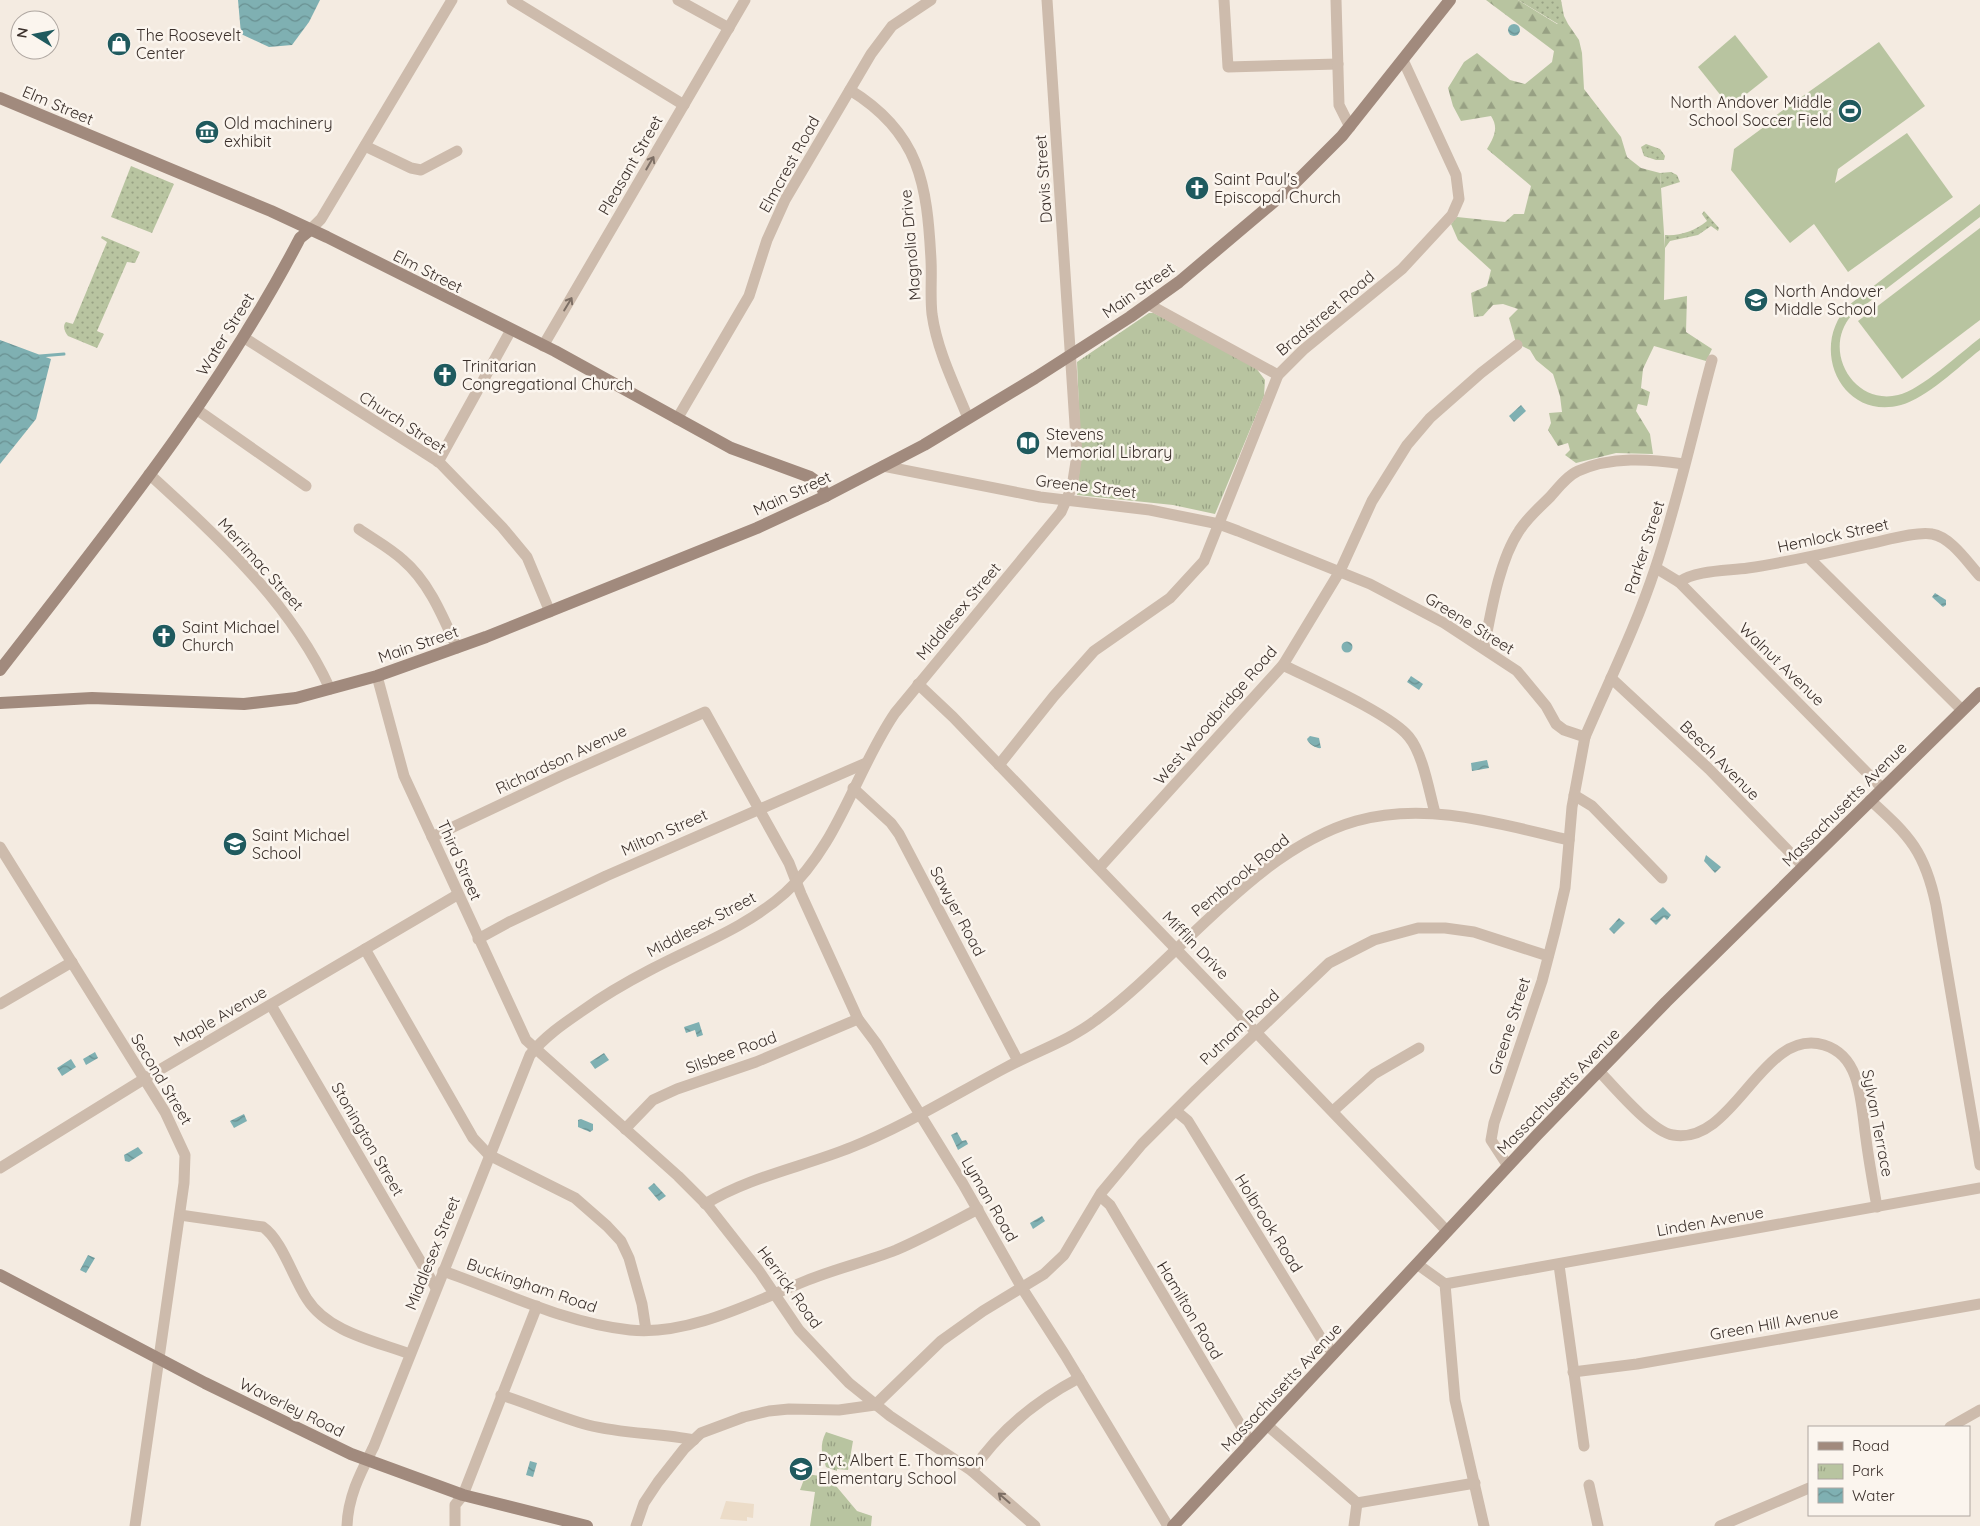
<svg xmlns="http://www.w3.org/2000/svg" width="1980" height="1526" viewBox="0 0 1980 1526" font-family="Quicksand,sans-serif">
	<defs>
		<pattern id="grass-dots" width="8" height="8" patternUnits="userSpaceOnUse" patternTransform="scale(1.25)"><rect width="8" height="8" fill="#b8c4a0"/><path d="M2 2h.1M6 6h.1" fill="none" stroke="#97a083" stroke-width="1.8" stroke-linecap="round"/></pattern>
		<pattern id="forest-firs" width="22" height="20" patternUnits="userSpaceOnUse" patternTransform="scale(1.25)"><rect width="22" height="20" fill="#b8c4a0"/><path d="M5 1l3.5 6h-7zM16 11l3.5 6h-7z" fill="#97a083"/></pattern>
		<pattern id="park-tufts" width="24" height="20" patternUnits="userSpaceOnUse" patternTransform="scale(1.25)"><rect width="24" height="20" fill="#b8c4a0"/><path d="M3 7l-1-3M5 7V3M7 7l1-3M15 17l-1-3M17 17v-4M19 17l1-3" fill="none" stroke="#97a083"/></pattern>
		<pattern id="water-waves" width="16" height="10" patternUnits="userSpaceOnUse" patternTransform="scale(1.25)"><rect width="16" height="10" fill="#7fb0b2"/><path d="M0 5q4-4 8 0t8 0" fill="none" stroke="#699091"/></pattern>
	</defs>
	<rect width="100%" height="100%" fill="#f4ebe1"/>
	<g fill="url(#grass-dots)">
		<path d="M1518,0h43l3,16 4,8h-10z"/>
		<path d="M1646,144l14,5 5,7 -1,4h-8l-12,-4 -3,-9z"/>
		<path d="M131,166l43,18 -22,49 -41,-16z"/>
		<path d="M1671,172l6,3 3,7 -19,6 -1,-15z"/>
		<path d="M1704,211l15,17 -1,3 -7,-5 -13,9 -28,6 -5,7v-13c15,1 30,-4 42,-14l-5,-7z"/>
		<path d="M102,236l38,16 -5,11 -8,-1 -30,69 7,3 -7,14 -29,-12c-3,-4 -6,-10 -2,-14l7,2 34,-82 -6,-4z"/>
	</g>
	<path fill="url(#forest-firs)" d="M1486,0h32l39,24h11l11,16 3,13 2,36 37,48 6,20 14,11 19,5 5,75 -1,52 23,-4 -1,36 26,17 -6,12 -52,-15 -11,23 -2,19 9,4 -3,14 -9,-2 -2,7 14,23 3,20 -37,-1 -40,10 -11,-8 5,-5 -2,-7 -10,3 -10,-16 3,-7 -2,-10 13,-1 -2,-16 -7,-22 -17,-14 -6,-10 -14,-7 -7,-25 9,-9 -15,-5 -10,1 -10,11 -9,1 -3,-24 16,-7 4,-16 -33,-30 -7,-16 6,-7 48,5 9,-8h10l7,-28 -44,-37c7,-12 12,-21 4,-33l-30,5 -8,-15 -5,-18 16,-26 13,-9 33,27 15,4 27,-22 2,-11z"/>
	<g fill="url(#park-tufts)">
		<path d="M1149,313h5l102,55 9,12 -1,16 -49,118 -42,-9 -96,-10 4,-41 -4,-92z"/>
		<path d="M826,1432l27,9 -5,29 -11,-1v2l-11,-4c-4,-13 -7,-21 0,-35z"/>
		<path d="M801,1473l25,4 5,3 26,31 15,5 -1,10h-61l5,-34 -15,-2 3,-8z"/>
	</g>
	<g fill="#b8c4a0">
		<path d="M1735,35l33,42 -38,30 -32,-40z"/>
		<path d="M1879,42l46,64 -87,63 -3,14 72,-50 46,64 -105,75 -34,-48 -24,19 -59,-73 3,-21 42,-31 -1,-2z"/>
		<path d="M1980,204v13l-128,98c-31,34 1,91 46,80 23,-5 62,-42 82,-57v12c-22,17 -53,48 -79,55 -60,16 -93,-58 -52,-100z"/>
		<path d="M1980,228v92l-78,59 -44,-58z"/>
	</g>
	<path fill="#ecdcc8" d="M726,1501l28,3 -1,14 -6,-1v4l-27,-2z"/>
	<g fill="url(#water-waves)">
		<path d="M238,0h82l-11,22 -17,23 -23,2 -28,-13z"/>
		<circle cx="1514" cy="30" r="6"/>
		<path d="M0,340l51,19 -15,60 -36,45z"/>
		<path d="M1521,405l5,6 -12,11 -5,-6z"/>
		<path d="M1935,593l11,7v5l-3,2 -11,-10z"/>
		<circle cx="1347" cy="647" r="5.5"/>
		<path d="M1411,676l12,8 -4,6 -12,-8z"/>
		<path d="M1310,736l9,2 2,10c-4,1 -13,-4 -14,-9z"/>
		<path d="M1487,760l2,8 -17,3 -1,-8z"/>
		<path d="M1706,855l15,12 -6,6 -11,-12z"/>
		<path d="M1663,907l8,8 -4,5 -3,-3 -8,8 -6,-6z"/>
		<path d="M1619,918l6,5 -11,11 -5,-5z"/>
		<path d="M699,1022l4,13 -6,2 -2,-7 -9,3 -2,-6z"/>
		<path d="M95,1052l3,6 -12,7 -3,-6z"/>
		<path d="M604,1053l5,7 -14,9 -5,-7z"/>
		<path d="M71,1059l5,8 -14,9 -5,-8z"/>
		<path d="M244,1114l3,7 -13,7 -4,-7z"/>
		<path d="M581,1119l12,5v6l-3,2 -12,-5v-7z"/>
		<path d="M957,1132l5,9 4,-1 2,4 -10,6 -7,-15z"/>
		<path d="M138,1147l5,6 -14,9 -4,-1 -1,-6z"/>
		<path d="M654,1183l12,13 -7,5 -11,-13z"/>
		<path d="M1042,1216l3,5 -12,8 -3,-6z"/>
		<path d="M88,1255l7,3 -9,15 -6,-3z"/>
		<path d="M530,1461l7,2 -4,14 -7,-2z"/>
	</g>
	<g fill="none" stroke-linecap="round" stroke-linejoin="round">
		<path stroke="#7fb0b2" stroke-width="3" d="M40,356l24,-2"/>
		<g stroke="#cdbbac" stroke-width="11">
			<path d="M512,0l172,105"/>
			<path d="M678,0l51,28"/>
			<path d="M1224,0l4,67 110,-3"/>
			<path d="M1336,0l3,105 11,22"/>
			<path d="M850,90c70,43 77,94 81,170 1,18 -1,36 1,54 5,36 22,70 36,104"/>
			<path d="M365,146l46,22 10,2 36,-19"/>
			<path d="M310,230l11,-11 131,-219"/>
			<path d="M1148,304l130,71"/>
			<path d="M243,337l196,125 63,65 25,30 23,55"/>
			<path d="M543,346l202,-346"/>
			<path d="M196,409l110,77"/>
			<path d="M677,419l72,-123 18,-56 18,-40 86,-146 21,-28 39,-26"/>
			<path d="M438,462l73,-132"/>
			<path d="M883,466l157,31 110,13 69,14 19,7 132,53 74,39 73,48 29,35 10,18 8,6 21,7 -13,70 -7,81 -10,43 -13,50 -48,142 -3,17 17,26"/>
			<path d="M149,474c69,63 142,129 181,215"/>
			<path d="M359,529c14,10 31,19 44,31 26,22 40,57 54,88"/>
			<path d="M1809,558l153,152"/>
			<path d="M1656,568l23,14 203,206"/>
			<path d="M1679,582c17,-12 48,-11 69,-14 41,-6 80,-15 120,-24 16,-3 48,-13 64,-10 19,3 36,29 48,42"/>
			<path d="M1484,648c7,-36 15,-87 35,-117 8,-13 20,-23 31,-34 8,-9 17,-21 28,-26 33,-15 72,-12 106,-7"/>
			<path d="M1283,665c30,15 108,49 126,72 14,17 20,54 26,76"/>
			<path d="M377,676l27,100 122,264 152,136 30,30 51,65 40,59 50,53 41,33 82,55 63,55"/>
			<path d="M1611,678l98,91 95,98"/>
			<path d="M918,684l35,33 494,514"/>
			<path d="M1585,737c24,-56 51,-110 70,-168 23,-68 38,-139 57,-209"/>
			<path d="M999,765l55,-69 40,-45 76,-53 34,-37 74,-186 25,-25 99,-81 50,-54 7,-16 -3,-24 -53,-115"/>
			<path d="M853,788l38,35 8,11 119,227"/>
			<path d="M1574,795l18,11 70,72"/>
			<path d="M1870,800c40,36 55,52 66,105l44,260"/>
			<path d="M432,837l129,-61 144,-64 84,151 12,31 57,125 18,24 87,141 59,104 43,67 103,171"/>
			<path d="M0,847l165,265 20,43 -1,28 -49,343"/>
			<path d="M1099,868l184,-203 57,-94 32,-70 35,-56 23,-27 51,-45 36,-28"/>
			<path d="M478,939l31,-17 97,-46 260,-113"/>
			<path d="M365,949l108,189 16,17 86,43 32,28 14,15 8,17 13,46 4,26"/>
			<path d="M0,1004l72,-42"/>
			<path d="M271,1005l165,283"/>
			<path d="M1599,1071c16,17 53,61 74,64 62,11 89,-109 151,-90 16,5 25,15 31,31 7,19 8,43 11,63 3,23 7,45 11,68"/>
			<path d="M1176,1111l12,10 136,222 10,10"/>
			<path d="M1333,1111l41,-37 45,-26"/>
			<path d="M625,1129l28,-29 24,-11 79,-27 102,-43"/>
			<path d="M0,1168l144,-89 313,-184"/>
			<path d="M1100,1196l10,9 141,238"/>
			<path d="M705,1204c46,-28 98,-37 147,-57 53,-21 102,-52 153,-79 29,-16 64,-27 91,-48 83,-61 159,-170 260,-199 71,-20 144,3 213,19"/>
			<path d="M180,1215l83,12c19,13 30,51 44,72 21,33 68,42 103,55"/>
			<path d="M1417,1264l28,20"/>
			<path d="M1559,1265l25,181"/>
			<path d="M443,1271c61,21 121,52 187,59 58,6 121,-27 173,-48 31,-13 63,-20 93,-32 28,-12 55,-27 82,-41"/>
			<path d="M1445,1284l535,-96"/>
			<path d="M1445,1284l10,116 29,126"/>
			<path d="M1573,1372l64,-8 343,-60"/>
			<path d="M501,1395c29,9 57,22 87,30 35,9 71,8 106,15"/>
			<path d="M1268,1426l89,77 118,-20"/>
			<path d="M1950,1427l30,-17"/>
			<path d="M972,1471c28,-41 63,-70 107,-93"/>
			<path d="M1589,1485l9,41"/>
			<path d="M347,1526c1,-30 14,-54 27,-80l156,-391c14,-18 33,-31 52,-44 21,-15 45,-29 68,-41 45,-24 96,-42 135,-77 53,-47 71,-123 110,-180l166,-201 11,-25 5,-32 -30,-455"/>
			<path d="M455,1526v-21l8,-10 74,-189"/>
			<path d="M636,1526l8,-23 14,-21 26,-33 17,-16 43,-16 25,-6 20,-2 50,1 36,-5 66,-64 42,-30 61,-37 20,-19 37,-62 41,-49 54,-54 133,-127 45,-23 44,-12h27l29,4 74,24"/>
			<path d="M1354,1526l3,-23"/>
			<path d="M1720,1526l89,-38"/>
		</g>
		<g stroke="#a18a7d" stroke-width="12">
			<path d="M0,98l271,113 56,26 228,114 176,97 79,29 10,7 6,12"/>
			<path d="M0,670c107,-138 219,-276 300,-432l10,-8"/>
			<path d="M0,703l92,-5 152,6 52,-6 81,-22 109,-39 271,-109 69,-32 98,-51 111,-67 95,-61 49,-35 109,-92 54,-54 108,-136"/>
			<path d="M0,1275l205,108 146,71 112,41 124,31"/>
			<path d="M1173,1526l364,-391 129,-133 314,-309"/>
		</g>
	</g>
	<defs><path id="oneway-shaft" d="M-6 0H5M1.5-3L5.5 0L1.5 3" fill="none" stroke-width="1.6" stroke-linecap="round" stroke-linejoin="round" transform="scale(1.25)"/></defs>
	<g stroke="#7d6f65">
		<use href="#oneway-shaft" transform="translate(650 163) rotate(-60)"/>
		<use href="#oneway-shaft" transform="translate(568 304) rotate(-59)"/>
		<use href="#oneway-shaft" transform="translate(1004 1498) rotate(-139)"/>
	</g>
	<defs>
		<g id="shop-disc" transform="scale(1.25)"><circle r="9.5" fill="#1f5a5e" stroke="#fbf5ee"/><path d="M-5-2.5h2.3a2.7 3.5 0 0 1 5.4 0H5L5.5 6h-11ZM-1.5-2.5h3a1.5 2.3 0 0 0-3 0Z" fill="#fff"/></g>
		<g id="stadium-disc" transform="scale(1.25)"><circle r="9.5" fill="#1f5a5e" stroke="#fbf5ee"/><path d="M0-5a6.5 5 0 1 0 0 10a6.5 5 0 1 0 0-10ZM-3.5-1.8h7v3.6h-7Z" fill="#fff"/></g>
		<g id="museum-disc" transform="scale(1.25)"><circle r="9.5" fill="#1f5a5e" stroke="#fbf5ee"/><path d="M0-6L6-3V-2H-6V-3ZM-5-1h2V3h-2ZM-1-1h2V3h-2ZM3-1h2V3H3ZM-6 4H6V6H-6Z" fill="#fff"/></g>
		<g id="church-disc" transform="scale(1.25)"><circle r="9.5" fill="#1f5a5e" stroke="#fbf5ee"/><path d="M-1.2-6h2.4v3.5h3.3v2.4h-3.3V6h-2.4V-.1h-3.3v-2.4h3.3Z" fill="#fff"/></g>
		<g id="school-disc" transform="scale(1.25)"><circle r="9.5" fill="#1f5a5e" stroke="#fbf5ee"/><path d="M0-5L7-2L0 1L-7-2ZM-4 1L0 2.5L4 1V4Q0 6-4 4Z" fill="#fff"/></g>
		<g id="library-disc" transform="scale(1.25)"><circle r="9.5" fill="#1f5a5e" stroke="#fbf5ee"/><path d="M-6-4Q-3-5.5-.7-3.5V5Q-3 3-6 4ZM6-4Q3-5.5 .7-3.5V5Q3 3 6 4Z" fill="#fff"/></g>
	</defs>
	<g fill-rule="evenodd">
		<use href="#shop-disc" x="119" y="44"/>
		<use href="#stadium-disc" x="1850" y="111"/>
		<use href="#museum-disc" x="207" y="132"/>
		<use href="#church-disc" x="1197" y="188"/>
		<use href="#school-disc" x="1756" y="300"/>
		<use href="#church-disc" x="445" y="375"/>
		<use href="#library-disc" x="1028" y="443"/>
		<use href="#church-disc" x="164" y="636"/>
		<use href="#school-disc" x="235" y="844"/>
		<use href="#school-disc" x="801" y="1469"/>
	</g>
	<g text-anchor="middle" stroke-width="5" stroke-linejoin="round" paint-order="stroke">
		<g font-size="16" fill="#3b302b" stroke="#fbf5ee" text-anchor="start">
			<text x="136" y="41">The Roosevelt<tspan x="136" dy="18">Center</tspan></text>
			<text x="1832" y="108" text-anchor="end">North Andover Middle<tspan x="1832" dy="18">School Soccer Field</tspan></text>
			<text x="224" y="129">Old machinery<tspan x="224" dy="18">exhibit</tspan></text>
			<text x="1214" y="185">Saint Paul's<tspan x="1214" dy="18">Episcopal Church</tspan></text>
			<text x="1774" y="297">North Andover<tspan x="1774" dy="18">Middle School</tspan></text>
			<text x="462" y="372">Trinitarian<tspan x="462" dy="18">Congregational Church</tspan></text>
			<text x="1046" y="440">Stevens<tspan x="1046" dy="18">Memorial Library</tspan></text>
			<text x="182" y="633">Saint Michael<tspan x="182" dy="18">Church</tspan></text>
			<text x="252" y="841">Saint Michael<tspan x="252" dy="18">School</tspan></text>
			<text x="818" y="1466">Pvt. Albert E. Thomson<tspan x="818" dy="18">Elementary School</tspan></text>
		</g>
		<g font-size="16" fill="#3b302b" stroke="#fbf5ee">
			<text transform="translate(58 105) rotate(23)" y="6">Elm Street</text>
			<text transform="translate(789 164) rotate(-61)" y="6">Elmcrest Road</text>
			<text transform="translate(630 165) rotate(-60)" y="6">Pleasant Street</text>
			<text transform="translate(1043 179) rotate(-94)" y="6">Davis Street</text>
			<text transform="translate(910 245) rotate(-95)" y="6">Magnolia Drive</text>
			<text transform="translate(428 271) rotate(27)" y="6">Elm Street</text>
			<text transform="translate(1138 290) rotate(-35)" y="6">Main Street</text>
			<text transform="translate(1325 313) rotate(-40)" y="6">Bradstreet Road</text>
			<text transform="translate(225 334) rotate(-58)" y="6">Water Street</text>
			<text transform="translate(403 422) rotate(33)" y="6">Church Street</text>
			<text transform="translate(1086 486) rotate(7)" y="6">Greene Street</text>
			<text transform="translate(792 493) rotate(-25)" y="6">Main Street</text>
			<text transform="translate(1833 535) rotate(-12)" y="6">Hemlock Street</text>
			<text transform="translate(1644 547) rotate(-72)" y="6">Parker Street</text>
			<text transform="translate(261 564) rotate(48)" y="6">Merrimac Street</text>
			<text transform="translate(958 611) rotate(-50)" y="6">Middlesex Street</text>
			<text transform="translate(1470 623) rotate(32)" y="6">Greene Street</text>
			<text transform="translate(418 644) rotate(-19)" y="6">Main Street</text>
			<text transform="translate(1782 664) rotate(44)" y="6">Walnut Avenue</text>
			<text transform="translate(1215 715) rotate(-49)" y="6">West Woodbridge Road</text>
			<text transform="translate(561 759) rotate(-25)" y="6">Richardson Avenue</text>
			<text transform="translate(1720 760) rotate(45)" y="6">Beech Avenue</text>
			<text transform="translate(1844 804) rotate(-45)" y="6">Massachusetts Avenue</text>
			<text transform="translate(664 832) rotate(-24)" y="6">Milton Street</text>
			<text transform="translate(460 860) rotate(66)" y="6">Third Street</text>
			<text transform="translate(1240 875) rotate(-39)" y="6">Pembrook Road</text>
			<text transform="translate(958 911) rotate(62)" y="6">Sawyer Road</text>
			<text transform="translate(701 924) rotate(-28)" y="6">Middlesex Street</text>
			<text transform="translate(1196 945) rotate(46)" y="6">Mifflin Drive</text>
			<text transform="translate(220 1016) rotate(-30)" y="6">Maple Avenue</text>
			<text transform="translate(1509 1026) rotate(-72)" y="6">Greene Street</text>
			<text transform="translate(1239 1027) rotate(-43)" y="6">Putnam Road</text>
			<text transform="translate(731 1052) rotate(-20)" y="6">Silsbee Road</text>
			<text transform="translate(162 1079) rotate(59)" y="6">Second Street</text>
			<text transform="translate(1558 1091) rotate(-46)" y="6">Massachusetts Avenue</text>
			<text transform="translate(1878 1123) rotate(79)" y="6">Sylvan Terrace</text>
			<text transform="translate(368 1139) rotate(60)" y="6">Stonington Street</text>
			<text transform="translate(990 1199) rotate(60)" y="6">Lyman Road</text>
			<text transform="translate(1710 1221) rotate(-10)" y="6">Linden Avenue</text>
			<text transform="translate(1269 1223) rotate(58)" y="6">Holbrook Road</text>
			<text transform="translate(432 1253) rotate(-68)" y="6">Middlesex Street</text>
			<text transform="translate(532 1285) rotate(19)" y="6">Buckingham Road</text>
			<text transform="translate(790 1287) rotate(54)" y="6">Herrick Road</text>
			<text transform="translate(1190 1310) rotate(59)" y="6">Hamilton Road</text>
			<text transform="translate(1774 1323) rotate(-10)" y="6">Green Hill Avenue</text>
			<text transform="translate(1281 1387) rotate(-47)" y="6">Massachusetts Avenue</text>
			<text transform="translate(292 1407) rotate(26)" y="6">Waverley Road</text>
		</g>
	</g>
	<rect x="1808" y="1426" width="162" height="90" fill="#fbf5ee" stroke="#aea6a0"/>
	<rect x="1818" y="1442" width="25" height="8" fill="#a18a7d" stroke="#aea6a0"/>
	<text x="1852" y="1451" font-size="15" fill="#3b302b">Road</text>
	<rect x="1818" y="1464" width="25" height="15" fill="url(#park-tufts)" stroke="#aea6a0"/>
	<text x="1852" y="1476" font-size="15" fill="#3b302b">Park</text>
	<rect x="1818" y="1488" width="25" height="15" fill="url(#water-waves)" stroke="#aea6a0"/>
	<text x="1852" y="1501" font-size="15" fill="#3b302b">Water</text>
	<g transform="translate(35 35) rotate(280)"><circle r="24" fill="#fbf5ee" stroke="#aea6a0"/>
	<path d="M0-4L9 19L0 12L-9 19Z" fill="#1f5a5e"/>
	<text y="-8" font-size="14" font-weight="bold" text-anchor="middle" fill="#3b302b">N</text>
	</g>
</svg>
